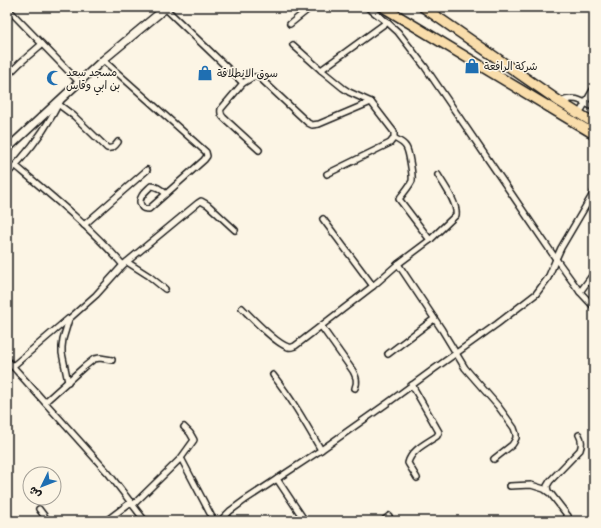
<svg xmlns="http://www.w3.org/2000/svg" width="601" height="528" viewBox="0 0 601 528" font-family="'Gochi Hand','Playpen Sans Arabic',sans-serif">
	<rect width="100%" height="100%" fill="#fcf5e5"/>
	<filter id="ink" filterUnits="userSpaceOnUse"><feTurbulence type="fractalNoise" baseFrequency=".025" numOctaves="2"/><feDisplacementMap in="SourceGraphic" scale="8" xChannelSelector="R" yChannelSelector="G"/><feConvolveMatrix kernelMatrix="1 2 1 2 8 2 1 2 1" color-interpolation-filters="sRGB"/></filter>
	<g filter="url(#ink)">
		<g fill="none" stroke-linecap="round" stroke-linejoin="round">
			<g stroke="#1c1c1c" stroke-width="8">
				<g id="street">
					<path d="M367,7l20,15 11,10 27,35 131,192 24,33 14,15"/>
					<path d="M7,8l35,36 37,38"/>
					<path d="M165,8l78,75"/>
					<path d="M290,24l21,-17"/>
					<path d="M293,45l28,25 22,18 6,4 22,10 23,30v6l-4,5 -63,31"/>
					<path d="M103,60l103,92 1,4 -3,4 -55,49c-4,0 -7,0 -8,-4 -4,-7 5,-14 10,-19 6,0 11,4 15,8"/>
					<path d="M321,70l66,-48"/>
					<path d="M7,76l13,-13 22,-19"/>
					<path d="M560,102c14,-7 22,-1 34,6"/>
					<path d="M58,104l16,12 33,32c6,1 8,-2 11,-6"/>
					<path d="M579,114l15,-26"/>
					<path d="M394,138c4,2 10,5 12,9 3,4 7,30 6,34 -3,6 -9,13 -13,18l31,41"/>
					<path d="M259,150l-35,-32c-3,-3 -4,-5 -3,-9l22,-26 10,-6h6l49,46 4,2 7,-1 52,-22"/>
					<path d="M16,166c37,31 75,62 107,99"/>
					<path d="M7,174c17,-17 33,-37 45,-58 3,-5 5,-10 8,-14"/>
					<path d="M323,219l50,67"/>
					<path d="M84,225l63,-55"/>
					<path d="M127,262l22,14 16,13"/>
					<path d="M398,264l44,66 23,38 33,38 16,22 2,6v4l-2,4 -2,3 -18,14"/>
					<path d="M580,292l14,-19"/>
					<path d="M242,308c10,10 33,35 46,39 3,1 4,0 7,-1l78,-60 25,-22 32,-24 26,-25c2,-11 -12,-30 -18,-40"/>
					<path d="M321,326l32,45c3,6 5,10 2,17"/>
					<path d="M388,354l46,-35"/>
					<path d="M7,360l102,114 36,47"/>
					<path d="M13,366l55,-47"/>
					<path d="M273,375c19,24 33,49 48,75"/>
					<path d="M68,382l-6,-29v-6l1,-8 6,-20 27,-24 27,-30 75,-62 3,-2 7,4 27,25"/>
					<path d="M412,385l27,47 -2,4c-10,7 -26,14 -29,27l9,15"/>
					<path d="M45,402l39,-35 10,-8 6,-1 12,2"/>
					<path d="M181,458l13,-18 -4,-7 -6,-6"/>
					<path d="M277,479l28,42"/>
					<path d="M510,486l21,-1 13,4 7,5 17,22 1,5"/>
					<path d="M548,491l-1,-5 3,-5 30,-31c2,-5 2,-10 -1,-15"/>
					<path d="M133,505l48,-47 33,63"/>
					<path d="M39,509l9,12"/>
					<path d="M106,521l25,-19"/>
					<path d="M220,521l10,-10 15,-11 76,-50 68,-48 45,-33 63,-45 39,-30 12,-16 8,-19 5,-11 33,-56"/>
					<path d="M383,521l6,-5"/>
				</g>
			</g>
			<g stroke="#1c1c1c" stroke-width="10">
				<path id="secondary" d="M7,149l96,-89 64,-53"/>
			</g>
			<g stroke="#1c1c1c" stroke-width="12">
				<g id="highway">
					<path d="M383,7l211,127"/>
					<path d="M423,7l137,95 34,21"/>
				</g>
			</g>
			<use href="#street" stroke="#fcf5e5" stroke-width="5"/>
			<use href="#secondary" stroke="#fcf5e5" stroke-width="7"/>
			<use href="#highway" stroke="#f9ddab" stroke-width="9"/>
		</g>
	</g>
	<defs>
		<g id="shop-bare" transform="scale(1.2)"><path d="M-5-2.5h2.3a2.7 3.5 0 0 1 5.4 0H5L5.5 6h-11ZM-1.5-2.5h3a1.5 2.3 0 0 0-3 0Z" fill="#1f6fb2" stroke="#fcf5e5" stroke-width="2.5" paint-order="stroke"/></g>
		<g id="mosque-bare" transform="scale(1.2)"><path d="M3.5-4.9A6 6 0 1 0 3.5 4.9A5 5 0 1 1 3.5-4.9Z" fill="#1f6fb2" stroke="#fcf5e5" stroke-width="2.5" paint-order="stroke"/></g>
	</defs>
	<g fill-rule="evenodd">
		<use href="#shop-bare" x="472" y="66"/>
		<use href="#shop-bare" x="205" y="73"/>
		<use href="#mosque-bare" x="54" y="78"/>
	</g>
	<g text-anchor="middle" stroke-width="3" stroke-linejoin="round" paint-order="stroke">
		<g font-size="11" fill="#1c1c1c" stroke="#fcf5e5" text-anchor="start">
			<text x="484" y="70">شركة الرافعة</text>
			<text x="66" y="76">مسجد سعد<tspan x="66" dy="13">بن ابي وقاس</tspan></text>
			<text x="217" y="77">سوق الانطلاقة</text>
		</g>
	</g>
	<rect width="601" height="528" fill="none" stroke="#fcf5e5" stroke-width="24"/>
	<rect x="12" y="12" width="577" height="504" fill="none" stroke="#1c1c1c" stroke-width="1.5" filter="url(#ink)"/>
	<g transform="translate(42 486) rotate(227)"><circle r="19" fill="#fcf5e5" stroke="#a29e95"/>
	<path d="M0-3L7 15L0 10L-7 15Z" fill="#1f6fb2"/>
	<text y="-6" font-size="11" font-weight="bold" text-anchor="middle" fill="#1c1c1c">ش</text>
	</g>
</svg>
